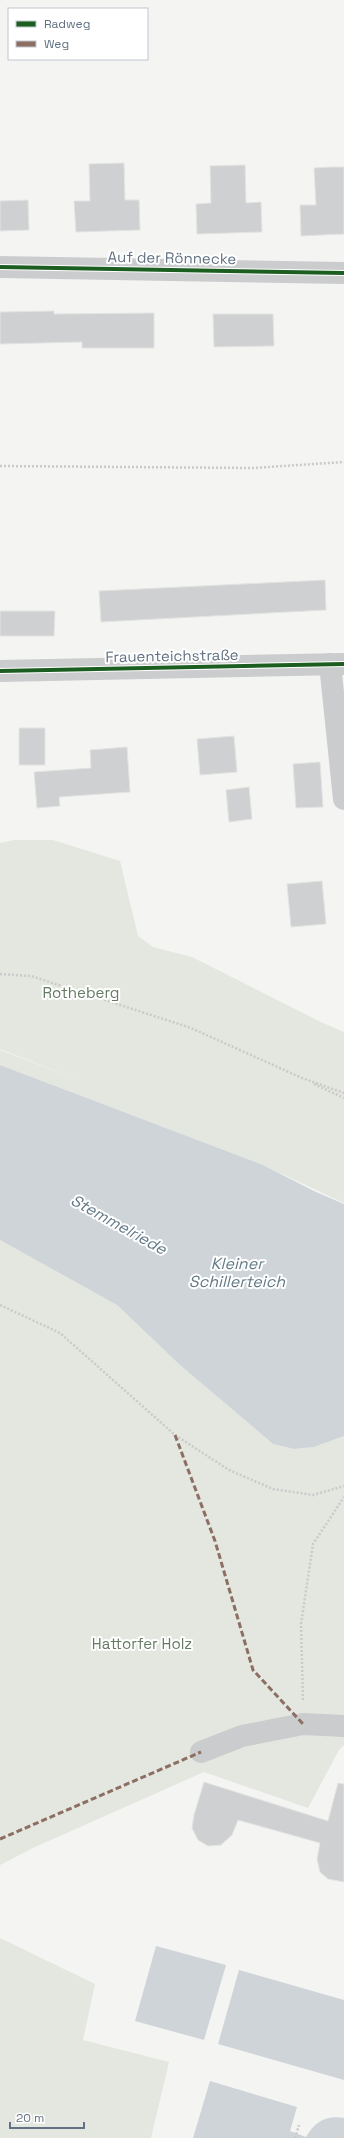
<svg xmlns="http://www.w3.org/2000/svg" width="344" height="2138" viewBox="0 0 344 2138" font-family="'Space Grotesk',sans-serif">
	<rect width="100%" height="100%" fill="#f4f4f2"/>
	<g fill="#e3e7e0">
		<path d="M14,840h39l67,21 18,75 15,11 39,10 129,65 23,10v171l-81,-38 -263,-100v-15l79,30 -79,-31v-206z"/>
		<path d="M0,1240l117,65 63,60 93,79 21,5 20,-2 30,-11v309l-5,5 -31,58 -104,-36 -169,75 -35,18z"/>
		<path d="M0,1938l95,46 -12,56 86,22 -18,76h-151z"/>
	</g>
	<g fill="#ced4d8">
		<path d="M0,1065l263,100 53,27 28,12v232l-30,11 -20,2 -21,-5 -93,-79 -63,-60 -117,-65z"/>
		<path d="M156,1946l70,19 -22,75 -69,-19z"/>
		<path d="M239,1970l105,30v80l-126,-36z"/>
		<path d="M210,2081l87,26 -7,24 16,6c9,-15 20,-22 38,-19v20h-151z"/>
	</g>
	<g fill="#cfd0d1" stroke="#e3e3e2">
		<path d="M124,163l1,37h14l1,30 -64,2 -2,-31h16l-1,-37z"/>
		<path d="M245,165l1,38 15,-1 1,30 -65,2 -1,-30 15,-1 -1,-37z"/>
		<path d="M331,167h13v67l-43,2 -1,-31h16l-2,-37z"/>
		<path d="M28,200l1,30 -29,1v-30z"/>
		<path d="M54,311v3l100,-1v35h-72v-6l-82,2v-32z"/>
		<path d="M213,314h60l1,32 -60,1z"/>
		<path d="M325,580l1,30 -225,12 -2,-31z"/>
		<path d="M0,611h55l-1,25h-54z"/>
		<rect x="19" y="728" width="26" height="37"/>
		<path d="M234,736l3,36 -37,3 -3,-36z"/>
		<path d="M127,747l3,45 -71,5 1,9 -23,2 -3,-36 57,-4 -1,-18z"/>
		<path d="M320,762l3,45 -27,1 -3,-44z"/>
		<path d="M249,787l3,32 -23,3 -3,-32z"/>
		<path d="M322,881l4,43 -35,3 -4,-43z"/>
		<path d="M204,1782l124,39 10,-38 6,1v98l-16,-3 -8,-7 -3,-13 3,-16 -82,-23 -6,15 -11,10 -13,1 -10,-6 -6,-12 2,-13z"/>
	</g>
	<g fill="none" stroke-linecap="round" stroke-linejoin="round">
		<g stroke="#cacaca" stroke-width="2.5" stroke-dasharray="2 2" stroke-linecap="butt">
			<path d="M0,466l253,2 91,-6"/>
			<path d="M0,974l31,2 160,52 111,50 42,15"/>
			<path d="M314,1084l30,14"/>
			<path d="M0,1305l60,28 115,102 54,35 44,19 40,6 31,-9"/>
			<path d="M303,1700l-2,-76 12,-80 31,-47"/>
			<path d="M295,2138l4,-13"/>
		</g>
		<g stroke="#cbcccd" stroke-width="22">
			<path d="M0,267l344,6"/>
			<path d="M330,664l14,135"/>
			<path d="M0,671l344,-7"/>
			<path d="M201,1752l41,-16 61,-12 41,2"/>
		</g>
		<g stroke="#8d6e63" stroke-width="3" stroke-dasharray="6 3" stroke-linecap="butt">
			<path d="M175,1435l40,106 38,129 50,54"/>
			<path d="M0,1839l201,-87"/>
		</g>
		<g stroke="#fff" stroke-width="6">
			<g id="cycleway">
				<path d="M0,267l344,6"/>
				<path d="M0,671l344,-7"/>
			</g>
		</g>
		<use href="#cycleway" stroke="#1b5e20" stroke-width="4"/>
	</g>
	<g text-anchor="middle" stroke-width="4" stroke-linejoin="round" paint-order="stroke">
		<g font-size="15" fill="#637283" stroke="#fff">
			<text transform="translate(172 258) rotate(1)" y="5">Auf der Rönnecke</text>
			<text transform="translate(172 656) rotate(-1)" y="5">Frauenteichstraße</text>
		</g>
		<g font-size="15" fill="#657a62" stroke="#fff">
			<text x="81" y="998">Rotheberg</text>
			<text x="142" y="1649">Hattorfer Holz</text>
		</g>
		<g font-size="16" font-style="italic" fill="#637a87" stroke="#fff">
			<text transform="translate(119 1224) rotate(29)" y="6">Stemmelriede</text>
			<text x="237" y="1269">Kleiner<tspan x="237" dy="18">Schillerteich</tspan></text>
		</g>
	</g>
	<rect x="8" y="8" width="140" height="52" fill="#ffffff" stroke="#c1c7cd"/>
	<rect x="16" y="21" width="20" height="6" fill="#1b5e20" stroke="#c1c7cd"/>
	<text x="44" y="28" font-size="12" fill="#637283">Radweg</text>
	<rect x="16" y="41" width="20" height="6" fill="#8d6e63" stroke="#c1c7cd"/>
	<text x="44" y="48" font-size="12" fill="#637283">Weg</text>
	<path d="M10 2122v6h74v-6" fill="none" stroke="#637283" stroke-width="2"/>
	<text x="16" y="2122" font-size="12" fill="#637283" stroke="#ffffff" stroke-width="3" paint-order="stroke">20 m</text>
</svg>
